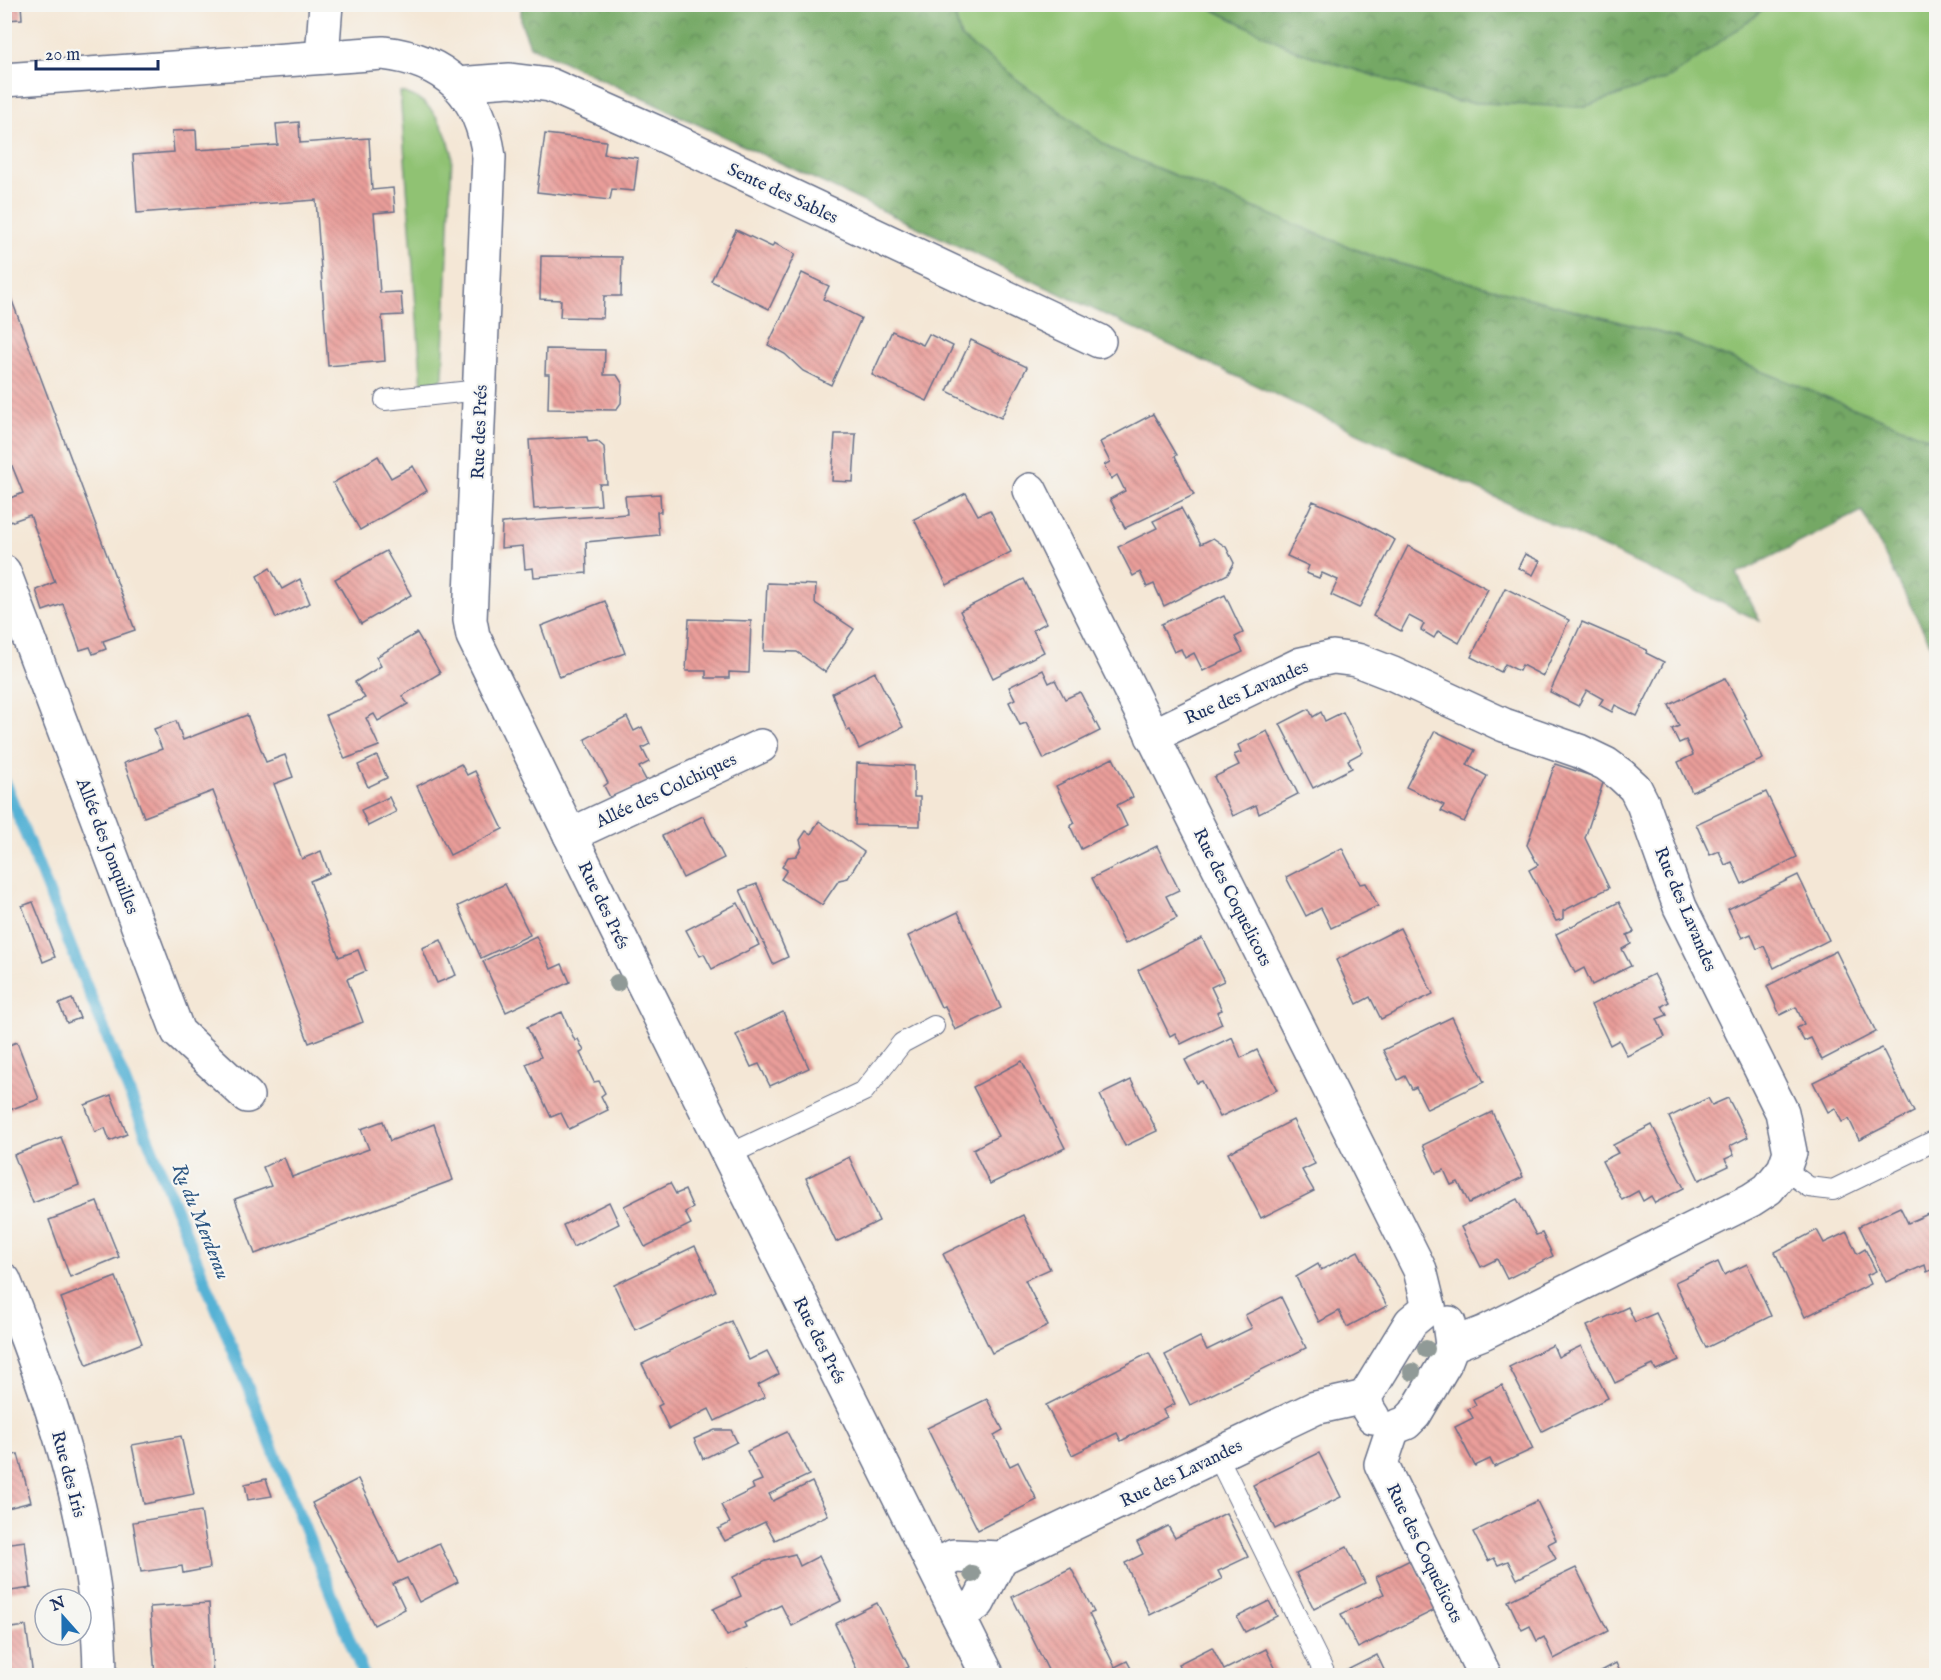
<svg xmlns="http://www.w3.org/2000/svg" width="1941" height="1680" viewBox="0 0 1941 1680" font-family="'IM FELL English',serif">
	<defs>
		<pattern id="forest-crowns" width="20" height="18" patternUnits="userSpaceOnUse" patternTransform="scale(1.5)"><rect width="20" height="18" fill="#74a865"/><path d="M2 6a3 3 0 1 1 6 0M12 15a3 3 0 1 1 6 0" fill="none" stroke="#5e8956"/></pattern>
		<pattern id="building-back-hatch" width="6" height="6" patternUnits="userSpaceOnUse" patternTransform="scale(1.5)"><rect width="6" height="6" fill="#ea9e9a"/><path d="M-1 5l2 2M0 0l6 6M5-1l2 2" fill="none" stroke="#bd8181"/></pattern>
	</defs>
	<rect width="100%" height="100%" fill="#f6f6f2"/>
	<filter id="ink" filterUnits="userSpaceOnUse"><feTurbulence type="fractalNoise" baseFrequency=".0167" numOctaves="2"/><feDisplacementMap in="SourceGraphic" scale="12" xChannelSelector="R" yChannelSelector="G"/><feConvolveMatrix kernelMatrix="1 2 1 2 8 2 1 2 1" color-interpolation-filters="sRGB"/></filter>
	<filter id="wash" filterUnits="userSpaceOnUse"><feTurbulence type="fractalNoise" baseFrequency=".008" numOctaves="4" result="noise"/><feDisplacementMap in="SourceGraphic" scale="24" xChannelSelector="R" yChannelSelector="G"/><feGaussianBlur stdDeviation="1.35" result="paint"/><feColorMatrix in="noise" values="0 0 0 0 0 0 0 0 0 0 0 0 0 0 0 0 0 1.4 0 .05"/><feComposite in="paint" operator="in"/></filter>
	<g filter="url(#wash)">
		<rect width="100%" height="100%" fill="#f4e7d6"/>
		<g fill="#90c273" stroke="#567868" stroke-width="1.5">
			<path d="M952,5h252l95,47 159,50 125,5 171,-90 13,-12h169v436l-260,-104 -302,-80 -264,-108 -149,-111z"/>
			<path d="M400,92c31,6 44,33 52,60l-9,225 -5,8 -16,2z"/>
		</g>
		<g fill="url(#forest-crowns)" stroke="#486c62" stroke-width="1.5">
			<path d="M521,5h431l9,33 150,111 263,108 302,80 260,104v214l-74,-144 -125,63 23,47 -1230,-575 -9,-24z"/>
			<path d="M1204,5h563l-13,12 -83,60 -87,30 -126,-5 -159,-50z"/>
		</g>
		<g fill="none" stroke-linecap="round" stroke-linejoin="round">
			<path stroke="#57b2d5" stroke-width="12" d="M4,781l360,895"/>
		</g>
		<g id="blocks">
			<g fill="url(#building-back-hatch)">
				<path d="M4,4h17l1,15 -18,1z"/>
				<path d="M299,122l1,21 69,-5 3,52 21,-2 2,23 -21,2 6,80 21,-1 1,14 1,9 -21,1 3,45 -57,5 -12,-166 -179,13 -4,-58 41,-3 -2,-21 24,-1 1,20 81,-5 -2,-21z"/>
				<path d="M545,134l61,7 -2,13 34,4 -4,33 -22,-2 -2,11 -73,-8z"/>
				<path d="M736,230l36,17 2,-4 21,11 -26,55 -58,-28z"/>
				<path d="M541,256l81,1 -1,39h-17l-1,22 -43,-1 1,-17 -21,-1z"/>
				<path d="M802,273l27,13 -6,13 38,19 -30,67 -28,-14 -18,-17 -17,-9z"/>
				<path d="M5,282l130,348 -32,11 3,8 -13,5 -3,-7 -10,3 -17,-46 -20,7 -7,-21 19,-8 -25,-67 -20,7 -5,-17v-5l18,-7 -19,-47z"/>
				<path d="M892,331l31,14 6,-11 24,12 -26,55 -55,-26z"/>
				<path d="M971,340l56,27 -26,51 -54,-27z"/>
				<path d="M546,349l59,1 -1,25h13l5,8 -1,20 -5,7 -68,-1 1,-35h-4z"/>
				<path d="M1153,414l24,41 -2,1 19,39 -69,33 -15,-29 15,-8 -8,-16 -6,4 -7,-14 6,-3 -10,-20z"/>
				<path d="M835,434h21l-3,48 -21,-1z"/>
				<path d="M587,437l1,5 9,-1 7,6 3,37h-8l2,21 -67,4 -5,-69z"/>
				<path d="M378,456l13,22 22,-12 14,25 -67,39 -27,-47z"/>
				<path d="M966,493l12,22 12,-5 21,42 -64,33 -33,-66z"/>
				<path d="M660,494l1,18h-4l2,23 -73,7 1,31 -53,4 -1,-9 -8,1 -2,-23 -22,2 1,-25 125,-9 -2,-18z"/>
				<path d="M1313,501l43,18 39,21 -36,68 -28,-13 7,-15 -16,-7 -3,5 -13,-5 3,-7 -22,-10z"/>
				<path d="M1181,508l20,36 12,-6 13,9 8,16 -6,11 -64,32 -10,-22 -7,3 -7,-15 -7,4 -15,-29 39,-19 -4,-7z"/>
				<path d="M1408,546l80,43 -29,54 -21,-12 -4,7 -13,-8 3,-6 -15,-8 -8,15 -28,-15z"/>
				<path d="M386,551l25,44 -50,29 -26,-45z"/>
				<path d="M1525,554l15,7 -7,14 -15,-7z"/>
				<path d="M270,568l12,21 18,-10 10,24 -34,15 -19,-42z"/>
				<path d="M1024,579l22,44 -13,7 11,22 -51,26 -33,-67z"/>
				<path d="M767,583l49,2 -1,18 39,26 -29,43 -28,-20 -33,-1z"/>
				<path d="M1505,588l64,32 -26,56 -21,-11 -3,6 -14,-7 -4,8 -30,-15z"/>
				<path d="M1225,595l18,38 -8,4 8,15 -40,19 -9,-18 -9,5 -4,-9 -7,3 -13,-28z"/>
				<path d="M605,601l20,52 -66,24 -18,-51z"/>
				<path d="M689,619l62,2 -2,52 -20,-1v6h-23v-7h-20z"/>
				<path d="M1582,622l65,28 -1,3 18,9 -27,54 -22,-11 -3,7 -13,-7 4,-6 -16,-9 -9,16 -28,-14z"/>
				<path d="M417,633l23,40 -38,23 6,8 -30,17 -4,-7 -8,4 13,28 -34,13 -19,-44 39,-17 -10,-16 26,-16 -5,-9z"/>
				<path d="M1043,670l6,13 6,-3 10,19 15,-7 20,39 -56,28 -18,-36 -6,2 -11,-23 6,-3 -6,-12z"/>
				<path d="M875,672l28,55 -44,22 -9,-19 -3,1 -15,-38z"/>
				<path d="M1725,678l22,41 -3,1 19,39 -71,33 -14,-30 15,-7 -7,-15 -7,3 -7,-14 7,-3 -10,-21z"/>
				<path d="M1309,709l4,8 8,-5 4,9 18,-9 20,40 -15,8 4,8 -39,20 -33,-64z"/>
				<path d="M247,715l19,47 19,-7 8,22 -19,7 28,75 19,-8 8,22 -19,8 29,76 19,-7 8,21 -19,8 16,43 -54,21 -96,-252 -69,26 -20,-54 38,-14 -8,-20 22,-8 7,19z"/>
				<path d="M627,717l7,14 8,-4 8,17 -8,4 7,14 -10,5 8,15 -36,17 -7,-13 4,-3 -23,-44z"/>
				<path d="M1267,731l31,63 -39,20 -3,-9 -23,11 -19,-39 25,-12 -5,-10 7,-3 -3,-7z"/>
				<path d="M1435,731l40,19 -8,15 20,11 -23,46 -23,-11 3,-6 -38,-18z"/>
				<path d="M377,756l10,22 -19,9 -10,-22z"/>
				<path d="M1113,758l20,39 -16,8 10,21 -46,23 -11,-23 5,-3 -19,-37z"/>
				<path d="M857,763l57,3v31h6v29l-65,-1z"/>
				<path d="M461,764l6,11 8,-4 28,58 -53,26 -33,-69z"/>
				<path d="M1555,764l49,16 -19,58 24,50 -46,23v8l-7,2 -27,-51 9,-5 -11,-20z"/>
				<path d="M1766,792l31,65 -55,27 -10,-22 -7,3 -6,-14 -9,4 -14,-31z"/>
				<path d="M389,797l7,15 -28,14 -7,-16z"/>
				<path d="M703,816l21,42 -41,20 -21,-42z"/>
				<path d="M819,821l45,31 -16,26 -9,2 -17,25 -41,-26 6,-9 -5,-3 6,-10 8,-1 6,-9 -2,-7 6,-9 5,3z"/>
				<path d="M1157,846l22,44 -13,6 11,22 -52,26 -33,-66z"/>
				<path d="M1342,848l18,36 6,-1 12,23 -47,22 -10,-20 -15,8 -20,-39z"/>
				<path d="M1798,875l31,65 -55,28 -10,-22 -7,3 -6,-15 -9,4 -14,-29z"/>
				<path d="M505,884l25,51 -49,23 -23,-52z"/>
				<path d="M757,884l31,73 -15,7 -33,-74z"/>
				<path d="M33,902l22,55 -12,5 -21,-56z"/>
				<path d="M1619,902l15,30 -7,3 4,9 -9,5 9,17 -39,19 -8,-17 -9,5 -19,-39z"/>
				<path d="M738,903l21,42 -47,24 -8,-15 -4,2 -14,-26z"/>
				<path d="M958,912l43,96 -46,22 -10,-24 -4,1 -33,-71z"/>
				<path d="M1400,928l33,66 -52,25 -11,-22 -13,7 -21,-44z"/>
				<path d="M536,936l15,33 11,-5 8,18 -64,30 -23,-51z"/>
				<path d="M1202,938l22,43 -13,6 11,23 -5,2 5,12 -41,20 -6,-11 -5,3 -32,-66z"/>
				<path d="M441,940l15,35 -19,8 -15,-35z"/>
				<path d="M1836,951l40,81 -54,28 -11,-22 -7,3 -7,-13 7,-4 -8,-17 -16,8 -13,-29z"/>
				<path d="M1654,974l15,28 -7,4 5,9 -10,4 8,18 -38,19 -8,-16 -9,5 -19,-40z"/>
				<path d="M72,999l8,19 -13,5 -8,-19z"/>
				<path d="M562,1012l13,29 3,-2 6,12 -4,2 14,29 5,-1 6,12 -4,3 7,14 -39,19 -8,-16 -10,4 -25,-53 15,-7 -14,-30z"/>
				<path d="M783,1012l26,56 -39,18 -11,-22 -8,3 -15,-32z"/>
				<path d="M1452,1017l32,65 -57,27 -11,-22 -4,2 -7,-13 -7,4 -15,-30z"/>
				<path d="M1232,1037l9,21 16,-8 20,40 -57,27 -18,-36 -5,2 -12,-23z"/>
				<path d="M17,1042l22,57 -35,13v-65z"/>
				<path d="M1882,1048l32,64 -55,28 -10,-21 -7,3 -7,-14 -7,4 -15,-30z"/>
				<path d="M1022,1061l43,87 -75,36 -17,-35 25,-13 -25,-49z"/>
				<path d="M1131,1080l26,51 -32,15 -25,-51z"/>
				<path d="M111,1095l16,39 -17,7 -5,-13 -10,4 -10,-27z"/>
				<path d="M1708,1098l4,7 16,-7 20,39 -18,9 4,9 -9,4 4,7 -30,14 -30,-63z"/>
				<path d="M1492,1112l31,65 -54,26 -11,-21 -7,3 -7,-15 -8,3 -13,-28z"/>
				<path d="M1293,1120l22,44 -13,6 12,21 -53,27 -33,-65z"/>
				<path d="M383,1121l7,20 44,-17 19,56 -198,74 -20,-55 36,-13 -8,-19 21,-10 8,20 77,-28 -8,-20z"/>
				<path d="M1652,1125l32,63 -29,15 -4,-7 -8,5 -5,-10 -16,9 -20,-39 16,-8 -5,-8z"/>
				<path d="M61,1137l18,48 -46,18 -19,-48z"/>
				<path d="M849,1157l30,64 -43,21 -30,-64z"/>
				<path d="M670,1183l6,11 9,-4 8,18 -8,4 6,12 -46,23 -21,-41z"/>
				<path d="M1517,1199l19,36 6,-2 11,23 -46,23 -10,-20 -16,8 -20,-40z"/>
				<path d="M97,1202l22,55 -49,20 -21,-57z"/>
				<path d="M609,1202l10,22 -46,23 -10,-22z"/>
				<path d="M1900,1207l8,16 20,-9 8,17v37l-9,4 -2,-7 -39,17 -27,-56z"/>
				<path d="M1023,1215l27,54 -25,11 23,46 -56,27 -49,-99z"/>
				<path d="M1817,1230l7,13 23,-11 10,22 8,-5 11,22 -9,4 4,9 -66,33 -30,-65z"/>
				<path d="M695,1246l21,45 -81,39 -21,-45z"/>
				<path d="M1358,1251l29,55 -40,21 -8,-16 -20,11 -23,-45 22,-13 3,6z"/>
				<path d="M1718,1262l6,13 23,-11 24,52 -65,32 -31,-66z"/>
				<path d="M116,1277l26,66 -55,22 -26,-67z"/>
				<path d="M1281,1297l25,51 -116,57 -25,-50 35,-18 7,13 45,-22 -7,-13z"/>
				<path d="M1628,1307l7,15 21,-9 23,47 -23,10 -3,-5 -38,18 -28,-57z"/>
				<path d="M731,1321l18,39 18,-9 12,23 -21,11 7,12 -50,24 -6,-12 -40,20 -11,-23 4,-2 -20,-40z"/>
				<path d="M1553,1345l5,12 23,-11 27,52 -66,33 -33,-64z"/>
				<path d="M1149,1353l26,51 -12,6 4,7 -46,24 -4,-8 -45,22 -26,-50z"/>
				<path d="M1502,1385l31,64 -39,18 -4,-8 -15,7 -20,-39 18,-9 -5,-9 8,-4 -3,-6z"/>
				<path d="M987,1399l16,31 -9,5 16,31 8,-4 19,38 -59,30 -51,-102z"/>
				<path d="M715,1430h16l6,12 -34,17 -9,-20z"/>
				<path d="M787,1432l22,43 -40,19 4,7 39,-19 16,33 -53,25 -10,-18 -40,19 -7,-12 12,-6 -9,-18 33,-16 -2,-5 10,-4 -15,-29z"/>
				<path d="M181,1436l13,58 -50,10 -12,-59z"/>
				<path d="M1319,1453l22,44 -66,32 -22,-44z"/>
				<path d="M18,1454l13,48 -27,7v-52z"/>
				<path d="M266,1479l6,17 -24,4 -3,-16z"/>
				<path d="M358,1479l41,84 40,-20 19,39 -39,20 -12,-24 -14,6 12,25 -31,16 -62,-122z"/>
				<path d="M1537,1501l19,39 -8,4 8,15 -39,20 -9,-18 -10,4 -4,-7 -6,3 -15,-29z"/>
				<path d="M201,1511l9,57 -27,5 -1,-7 -41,6 -8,-50z"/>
				<path d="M1226,1513l22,44 -30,14 4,8 -72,36 -25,-52 18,-9 -6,-12 31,-16 7,12z"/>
				<path d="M25,1541l6,47 -27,4v-48z"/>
				<path d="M1347,1547l18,36 -51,26 -18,-36z"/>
				<path d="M795,1554l5,12 19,-10 22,45 -49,25 -11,-21 -37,18 2,4 -19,9 -14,-27 28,-13 -8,-19 33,-16z"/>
				<path d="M1412,1559l25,50 -79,39 -17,-34 43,-20 -8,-17z"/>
				<path d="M1071,1568l23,44 -5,2 26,53 12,-6 8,15h-84l-39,-79z"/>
				<path d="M1576,1568l32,63 -54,28 -10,-22 -7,4 -7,-15 -8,4 -14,-29z"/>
				<path d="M1269,1601l8,15 -32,16 -8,-15z"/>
				<path d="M209,1603l4,73h-58l-5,-69z"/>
				<path d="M877,1603l32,64 -18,9h-31l-25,-52z"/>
				<path d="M26,1626l7,50h-29v-47z"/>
				<path d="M1212,1647l12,23 42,-21 13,27h-95l-6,-12z"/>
				<path d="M1377,1655l10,21h-40l-2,-5z"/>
				<path d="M1616,1663l6,13h-30z"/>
				<path d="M748,1668l4,8h-19z"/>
			</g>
		</g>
	</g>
	<g filter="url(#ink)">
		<use href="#blocks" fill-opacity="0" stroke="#676f88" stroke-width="1.5"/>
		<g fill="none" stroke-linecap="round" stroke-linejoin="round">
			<g stroke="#676f88" stroke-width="22">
				<g id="lane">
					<path d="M385,400l95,-10"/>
					<path d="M728,1155l136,-64 38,-48 32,-17"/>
					<path d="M1784,1169l25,18 24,3 103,-50"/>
					<path d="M1217,1455l109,221"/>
				</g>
			</g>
			<g stroke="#676f88" stroke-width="36">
				<g id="street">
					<path d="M322,57l4,-53"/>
					<path d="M4,80l379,-27c63,7 98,41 106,104l-19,463 3,16 142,291 373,749"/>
					<path d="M457,84l53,-4 40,5 106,47 443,209"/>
					<path d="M1030,490l390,780 9,37"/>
					<path d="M4,572l174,460 69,64"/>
					<path d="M1152,736l149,-72 32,-7 24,3 36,14 111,51 75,26 27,13 15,11 14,13 8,16 37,103 102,205 8,40 -6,17 -16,20 -17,11 -268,133 -31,12"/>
					<path d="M570,835l191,-89"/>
					<path d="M4,1280c51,126 95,259 96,396"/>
					<path d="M1373,1417l-5,-8 -3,-12 46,-75 18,-15"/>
					<path d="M1393,1428l-12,36 104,212"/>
					<path d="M1393,1428l13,-5 9,-9 30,-51 7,-18 -3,-22"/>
					<path d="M934,1567l20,-11 47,2 314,-150 50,-11"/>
					<path d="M958,1615l20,-12 23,-45"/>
				</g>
			</g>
			<use href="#lane" stroke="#fff" stroke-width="20"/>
			<use href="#street" stroke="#fff" stroke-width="33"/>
		</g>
		<g fill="#909a97">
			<circle cx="617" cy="983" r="9"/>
			<circle cx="1426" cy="1349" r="9"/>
			<circle cx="1412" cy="1372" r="9"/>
			<circle cx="972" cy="1574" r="9"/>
		</g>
	</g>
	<g text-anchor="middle" stroke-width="4.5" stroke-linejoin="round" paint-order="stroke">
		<g font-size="18" fill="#1b2f5e" stroke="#f6f6f2">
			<text transform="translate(783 193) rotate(25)" y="6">Sente des Sables</text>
			<text transform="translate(479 432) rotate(-88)" y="6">Rue des Prés</text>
			<text transform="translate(1246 692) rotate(-24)" y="6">Rue des Lavandes</text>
			<text transform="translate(666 790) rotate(-25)" y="6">Allée des Colchiques</text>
			<text transform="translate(108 846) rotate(69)" y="6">Allée des Jonquilles</text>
			<text transform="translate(1233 897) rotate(63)" y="6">Rue des Coquelicots</text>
			<text transform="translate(604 905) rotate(64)" y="6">Rue des Prés</text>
			<text transform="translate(1686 909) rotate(67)" y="6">Rue des Lavandes</text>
			<text transform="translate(820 1340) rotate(63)" y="6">Rue des Prés</text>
			<text transform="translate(1181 1473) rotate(-26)" y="6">Rue des Lavandes</text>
			<text transform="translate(69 1474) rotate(75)" y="6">Rue des Iris</text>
			<text transform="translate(1425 1553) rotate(64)" y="6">Rue des Coquelicots</text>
		</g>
		<g font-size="20" font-style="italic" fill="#2d5682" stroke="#f6f6f2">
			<text transform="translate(202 1221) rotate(68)" y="7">Ru du Merderau</text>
		</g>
	</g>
	<rect width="1941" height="1680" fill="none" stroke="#f6f6f2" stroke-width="24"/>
	<g transform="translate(63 1617) rotate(339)"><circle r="28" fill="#f6f6f2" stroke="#9ea6b7" stroke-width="1.5"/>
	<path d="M0-4.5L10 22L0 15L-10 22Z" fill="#1f6fb2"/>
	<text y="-9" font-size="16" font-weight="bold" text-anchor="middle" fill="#1b2f5e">N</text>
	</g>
	<path d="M36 60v9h122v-9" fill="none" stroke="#1b2f5e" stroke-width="3"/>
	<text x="45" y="60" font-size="18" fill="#1b2f5e" stroke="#f6f6f2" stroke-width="4.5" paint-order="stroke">20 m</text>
</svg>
